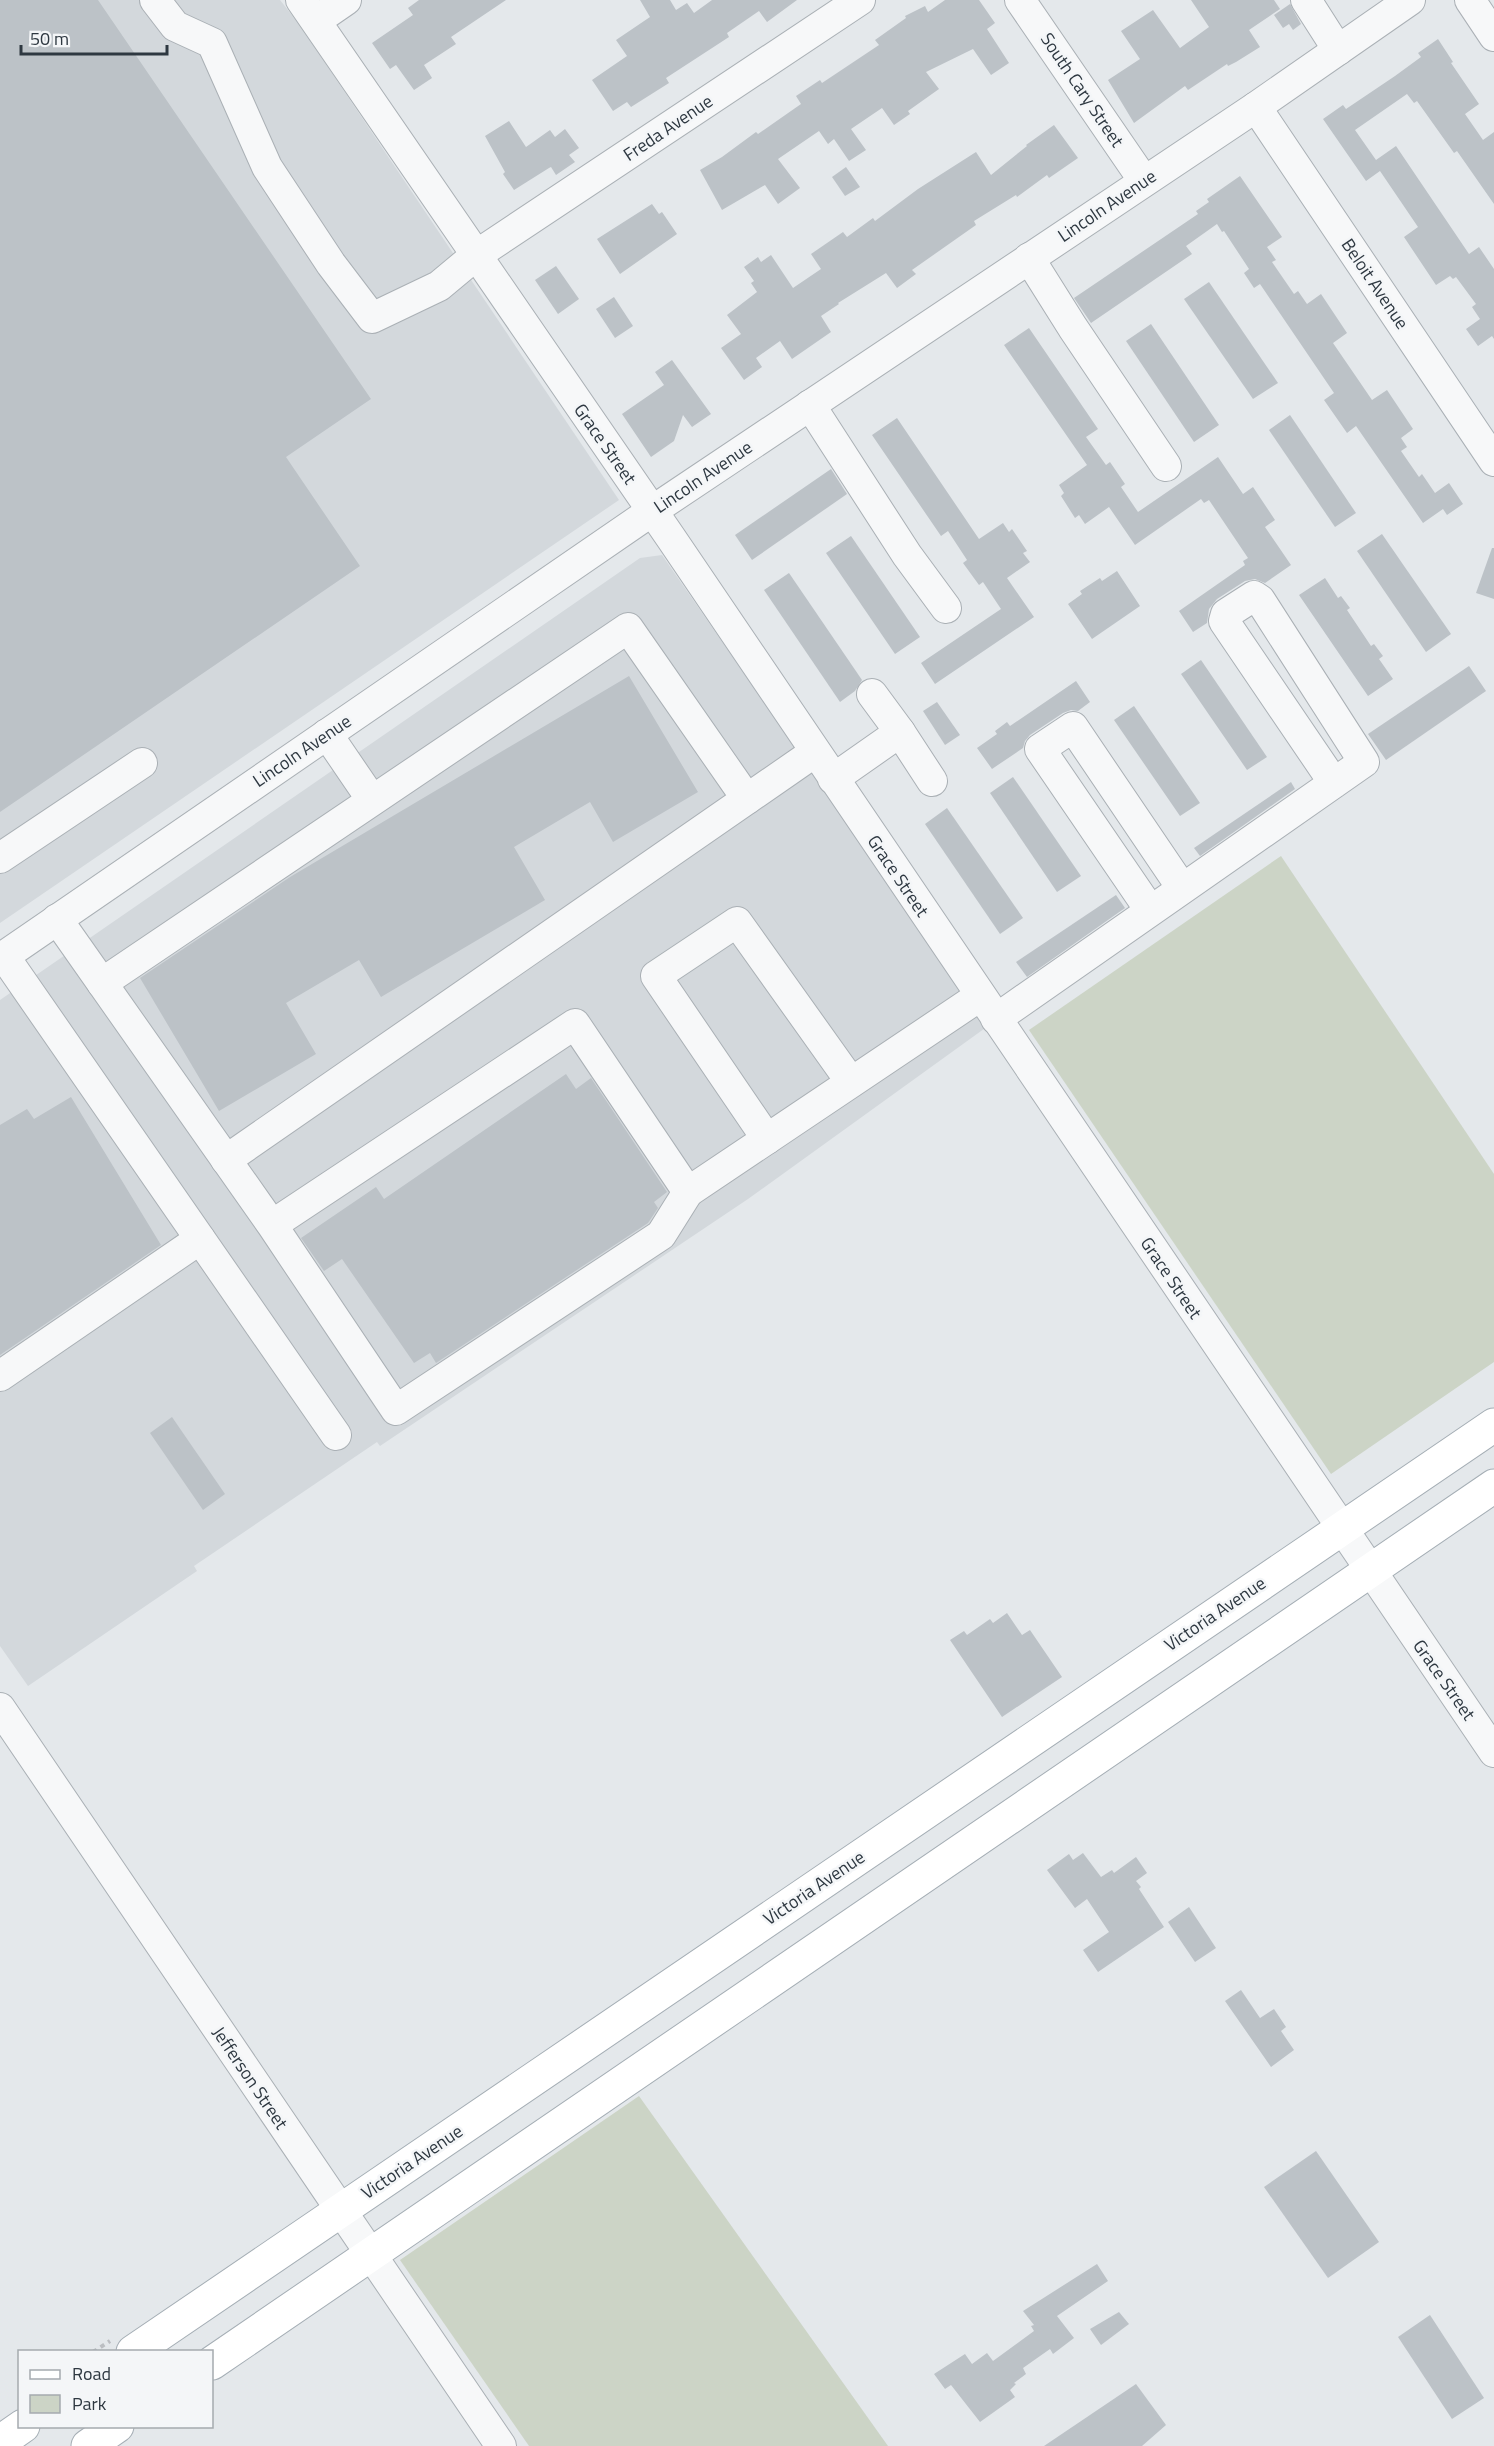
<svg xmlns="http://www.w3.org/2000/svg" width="1494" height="2446" viewBox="0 0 1494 2446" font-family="'Titillium Web',sans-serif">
	<rect width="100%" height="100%" fill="#e4e8eb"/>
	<g fill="#d3d8dc">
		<path d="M0,0h280l19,24 320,476 -619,423z"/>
		<path d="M662,555l326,471 -240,173 -368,247 -3,-4 -183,124 3,5 -169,115 -28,-40v-646l640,-442z"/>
	</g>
	<g fill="#ccd4c6">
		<path d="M1281,856l213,318v188l-163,112 -302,-444z"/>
		<path d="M639,2096l249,350h-359l-129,-186z"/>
	</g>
	<g fill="#bcc2c7">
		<path d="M0,0h98l273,399 -85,58 74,109 -360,246z"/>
		<path d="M419,0h87l-55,37 5,7 -32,21 8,13 -18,12 -18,-25 -6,4 -18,-26 41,-28 -5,-7z"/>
		<path d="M640,0h30l6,10 11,-7 7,10 18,-13h85l-30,22 -8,-11 -32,22 2,4 -63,41 3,5 -38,24 -4,-5 -14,9 -21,-31 35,-24 -11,-16 34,-23z"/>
		<path d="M945,0h34l16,23 -8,6 22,34 -18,12 -18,-26 -47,23 13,17 -31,22 2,3 -16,11 -12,-17 -31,21 15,21 -17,11 -15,-22 -6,5 -9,-13 -41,28 22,29 -22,16 -13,-19 -43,25 -22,-40 22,-13 34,-25 2,2 43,-30 -5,-8 24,-16 2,3 57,-38 -4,-5 31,-22 -1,-2 20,-10 3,6z"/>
		<path d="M1191,0h83l6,9 -31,21 11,17 -24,15 -8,4 -1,-2 -39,26 -3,-4 -51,37 -26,-43 32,-21 -19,-28 32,-21 27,38 29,-21z"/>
		<path d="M1290,4l11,20 -8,6 -4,-6 -6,4 -9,-13z"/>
		<path d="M1438,39l15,23 -2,1 28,41 -14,10 18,26 11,-8v72l-37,-53 -3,2 -37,-52 -3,2 -7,-9 -52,36 21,30 20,-14 73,108 10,-7 15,22v70l-2,-3 -14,10 -12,-17 14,-10 -8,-12 4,-3 -20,-27 -3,2 -3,-3 -14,9 -32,-48 14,-10 -38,-56 -14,10 -43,-62 20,-14 3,4 49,-33 26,-19 -3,-4z"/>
		<path d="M509,121l17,26 24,-17 5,7 10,-8 14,19 -10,7 6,7 -19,13 -5,-8 -2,1 -35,22 -11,-16 2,-2 -20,-36z"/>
		<path d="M1054,125l24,33 -29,20 -2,-3 -30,22 -1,-2 -42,26 2,4 -64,45 4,4 -19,14 -11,-15 -48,30 1,1 -18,12 10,16 -39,27 -12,-18 -24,17 6,9 -18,13 -23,-32 20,-14 -14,-19 30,-23 -6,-9 3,-2 -10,-14 14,-10 3,5 10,-7 22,33 28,-19 -10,-15 32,-22 4,5 26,-19 2,3 43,-32 58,-37 15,23 36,-29 -1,-1z"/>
		<path d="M846,167l14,20 -15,9 -13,-19z"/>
		<path d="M1240,176l42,61 -15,10 9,13 -4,2 22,32 4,-3 9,13 14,-10 26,39 -14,10 24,35 15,22 15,-10 26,39 -12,9 6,9 -6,4 18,26 3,-3 13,19 14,-10 14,21 -16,11 -4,-6 -20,14 -67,-97 -9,7 -23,-33 10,-7 -74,-109 -6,4 -10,-15 5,-4 -25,-38 -2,1 -5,-8 -31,22 6,8 -101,69 -17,-25 124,-84 -2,-3 13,-9 -2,-3z"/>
		<path d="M652,204l7,10 3,-2 15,22 -57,40 -23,-35z"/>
		<path d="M556,266l23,33 -21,15 -23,-34z"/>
		<path d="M1209,282l69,101 -25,16 -69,-100z"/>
		<path d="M614,297l19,29 -18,12 -19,-29z"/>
		<path d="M1151,324l68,101 -25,17 -68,-101z"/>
		<path d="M1029,328l69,101 -12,8 20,28 4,-3 15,22 -4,3 17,25 80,-55 25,37 10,-7 22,33 -10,7 26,38 -26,18 -10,-4 -10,2 -28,18 -8,10 -2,14 -14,9 -14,-21 66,-46 -2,-4 5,-3 -39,-58 -5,3 -3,-4 -66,46 -26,-38 -24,17 -6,-9 -4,3 -14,-22 3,-3 -5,-8 28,-20 -83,-120z"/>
		<path d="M672,360l39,54 -19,13 -9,-12 -9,26 -23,16 -29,-43 42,-29 -9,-13z"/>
		<path d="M1290,415l66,98 -21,14 -66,-97z"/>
		<path d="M897,418l82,121 24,-16 6,9 3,-3 15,22 -4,2 7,9 -23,16 27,39 -99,67 -14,-21 80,-54 -18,-27 -4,3 -16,-22 4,-3 -19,-29 -7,5 -69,-101z"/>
		<path d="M831,469l16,25 -95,66 -17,-25z"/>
		<path d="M1382,534l69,100 -25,18 -69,-101z"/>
		<path d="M851,536l69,101 -25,17 -69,-101z"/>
		<path d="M1492,548h2v51l-18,-6z"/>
		<path d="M1117,571l23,35 -48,33 -24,-35 14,-10 -2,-3 20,-13 2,3z"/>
		<path d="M789,573l73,107 -7,11 -15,11 -76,-112z"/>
		<path d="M1325,578l13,20 3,-2 9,12 -3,2 24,36 3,-2 9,12 -4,3 14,20 -25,17 -69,-101z"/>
		<path d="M1201,660l66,97 -20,13 -66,-96z"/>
		<path d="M1469,666l17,25 -100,69 -18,-26z"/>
		<path d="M629,676l69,116 -85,50 -23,-40 -76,45 31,53 -164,97 -22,-37 -73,43 30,51 -97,57 -79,-133 150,-101z"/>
		<path d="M1076,681l14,21 -12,9 -7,-1 -8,3 -33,22 -5,6 -2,7 -31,21 -15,-21 20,-14 -2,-3 12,-9 3,4z"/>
		<path d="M937,702l23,33 -15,10 -22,-34z"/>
		<path d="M1134,706l66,97 -20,13 -66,-96z"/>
		<path d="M1013,777l68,99 -24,16 -67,-99z"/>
		<path d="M1291,782l4,7 -95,67 -6,-8z"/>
		<path d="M947,808l76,110 -23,16 -75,-110z"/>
		<path d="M1116,895l9,13 -98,69 -11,-15z"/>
		<path d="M566,1074l10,15 15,-11 76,114 -13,10 4,6 -10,15 -212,140 -6,-10 -16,10 -72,-104 -18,12 -23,-33 75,-51 8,12z"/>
		<path d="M71,1097l90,148 -161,110v-230l27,-16 7,10z"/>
		<path d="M172,1417l53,77 -22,16 -53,-77z"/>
		<path d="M1007,1613l15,22 8,-5 32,47 -60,40 -52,-77 14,-9 3,4 23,-16 3,4z"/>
		<path d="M1083,1853l18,24 11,-7 2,3 22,-16 11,16 -11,8 5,6 -2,2 25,38 -66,45 -15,-22 26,-18 -22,-33 -12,9 -28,-38 22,-16 4,6z"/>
		<path d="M1189,1907l27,41 -21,14 -27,-40z"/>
		<path d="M1241,1990l19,28 14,-9 12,18 -5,4 13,19 -23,17 -46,-66z"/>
		<path d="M1316,2151l63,91 -51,36 -64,-91z"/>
		<path d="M1097,2264l11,17 -51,35 17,22 -21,16 -3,-5 -27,19 3,6 -12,9 2,1 -6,6 5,7 -35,25 -29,-37 -6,4 -11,-15 31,-20 7,10 15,-11 6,8 41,-30 -3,-5 3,-1 -11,-14z"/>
		<path d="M1119,2312l10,12 -28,21 -11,-16z"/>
		<path d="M1430,2315l54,83 -32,21 -54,-82z"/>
		<path d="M1136,2384l30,41 -24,21h-98z"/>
	</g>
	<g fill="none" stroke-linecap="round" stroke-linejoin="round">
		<g stroke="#aab0b5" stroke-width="32">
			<g id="minor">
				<path d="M155,0l20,26 37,17 55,124 64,97 41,54 67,-32 36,-30 385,-256"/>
				<path d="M301,0l370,538 823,1214"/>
				<path d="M1020,0l124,181"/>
				<path d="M1306,0l32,50"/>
				<path d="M1470,0l24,36"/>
				<path d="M317,20l29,-20"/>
				<path d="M1256,107l238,354"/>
				<path d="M1029,258l44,70 93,138"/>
				<path d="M810,405l97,150 39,53"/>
				<path d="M872,694l28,38"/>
				<path d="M327,734l45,66"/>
				<path d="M833,779l67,-47 32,49"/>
				<path d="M0,858l142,-95"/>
				<path d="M1150,910l-110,-161 33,-22 109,161"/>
				<path d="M57,919l215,306 124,185 265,-175 27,-43 -113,-168 -303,201"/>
				<path d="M4,956l332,479"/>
				<path d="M0,959l652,-448 604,-404 154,-107"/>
				<path d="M102,983l526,-355 119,171"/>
				<path d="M996,1019l338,-236 30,-21 -104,-162 -6,-4 -28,18 -2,7 110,162"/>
				<path d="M767,1139l-111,-163 81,-54 114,160"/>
				<path d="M226,1160l589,-408"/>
				<path d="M688,1192l292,-196"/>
				<path d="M0,1376l200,-137"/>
				<path d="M0,1708l501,738"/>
			</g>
		</g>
		<g stroke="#a5aeb5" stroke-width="35">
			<g id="major">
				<path d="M133,2352l1361,-927"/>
				<path d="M212,2363l1282,-877"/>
				<path d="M0,2442l23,-16"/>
				<path d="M88,2446l29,-20"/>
			</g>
		</g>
		<path stroke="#bbbec2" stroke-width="4" stroke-dasharray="4.5 4.5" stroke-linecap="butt" d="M93,2352l17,-11"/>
		<use href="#minor" stroke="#f7f8f9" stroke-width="30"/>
		<use href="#major" stroke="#fff" stroke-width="33"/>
	</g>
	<g text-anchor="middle" stroke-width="5" stroke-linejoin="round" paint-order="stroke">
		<g font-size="18" fill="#2e3841" stroke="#f4f6f8">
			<text transform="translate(1082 90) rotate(56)" y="6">South Cary Street</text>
			<text transform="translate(668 128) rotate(-34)" y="6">Freda Avenue</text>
			<text transform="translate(1107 206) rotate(-34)" y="6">Lincoln Avenue</text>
			<text transform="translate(1375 284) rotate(56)" y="6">Beloit Avenue</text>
			<text transform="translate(605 444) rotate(55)" y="6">Grace Street</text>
			<text transform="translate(703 477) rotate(-34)" y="6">Lincoln Avenue</text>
			<text transform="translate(302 751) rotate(-34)" y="6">Lincoln Avenue</text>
			<text transform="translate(898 876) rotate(56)" y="6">Grace Street</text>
			<text transform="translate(1171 1278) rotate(56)" y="6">Grace Street</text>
			<text transform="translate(1215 1614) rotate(-34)" y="6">Victoria Avenue</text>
			<text transform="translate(1444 1680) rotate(55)" y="6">Grace Street</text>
			<text transform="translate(814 1888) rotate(-34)" y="6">Victoria Avenue</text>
			<text transform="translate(250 2078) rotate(56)" y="6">Jefferson Street</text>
			<text transform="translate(412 2162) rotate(-34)" y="6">Victoria Avenue</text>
		</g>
	</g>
	<rect x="18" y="2350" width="195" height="78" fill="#f4f6f8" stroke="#a5aaaf" stroke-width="1.5"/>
	<rect x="30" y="2370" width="30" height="9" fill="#ffffff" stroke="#a5aaaf" stroke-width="1.5"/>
	<text x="72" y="2380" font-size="18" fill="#2e3841">Road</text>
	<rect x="30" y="2395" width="30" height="18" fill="#ccd4c6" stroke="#a5aaaf" stroke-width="1.5"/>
	<text x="72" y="2410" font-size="18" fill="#2e3841">Park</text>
	<path d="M21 45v9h146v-9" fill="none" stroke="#2e3841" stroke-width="3"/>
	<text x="30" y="45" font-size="18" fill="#2e3841" stroke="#f4f6f8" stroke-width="4.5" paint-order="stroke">50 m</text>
</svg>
